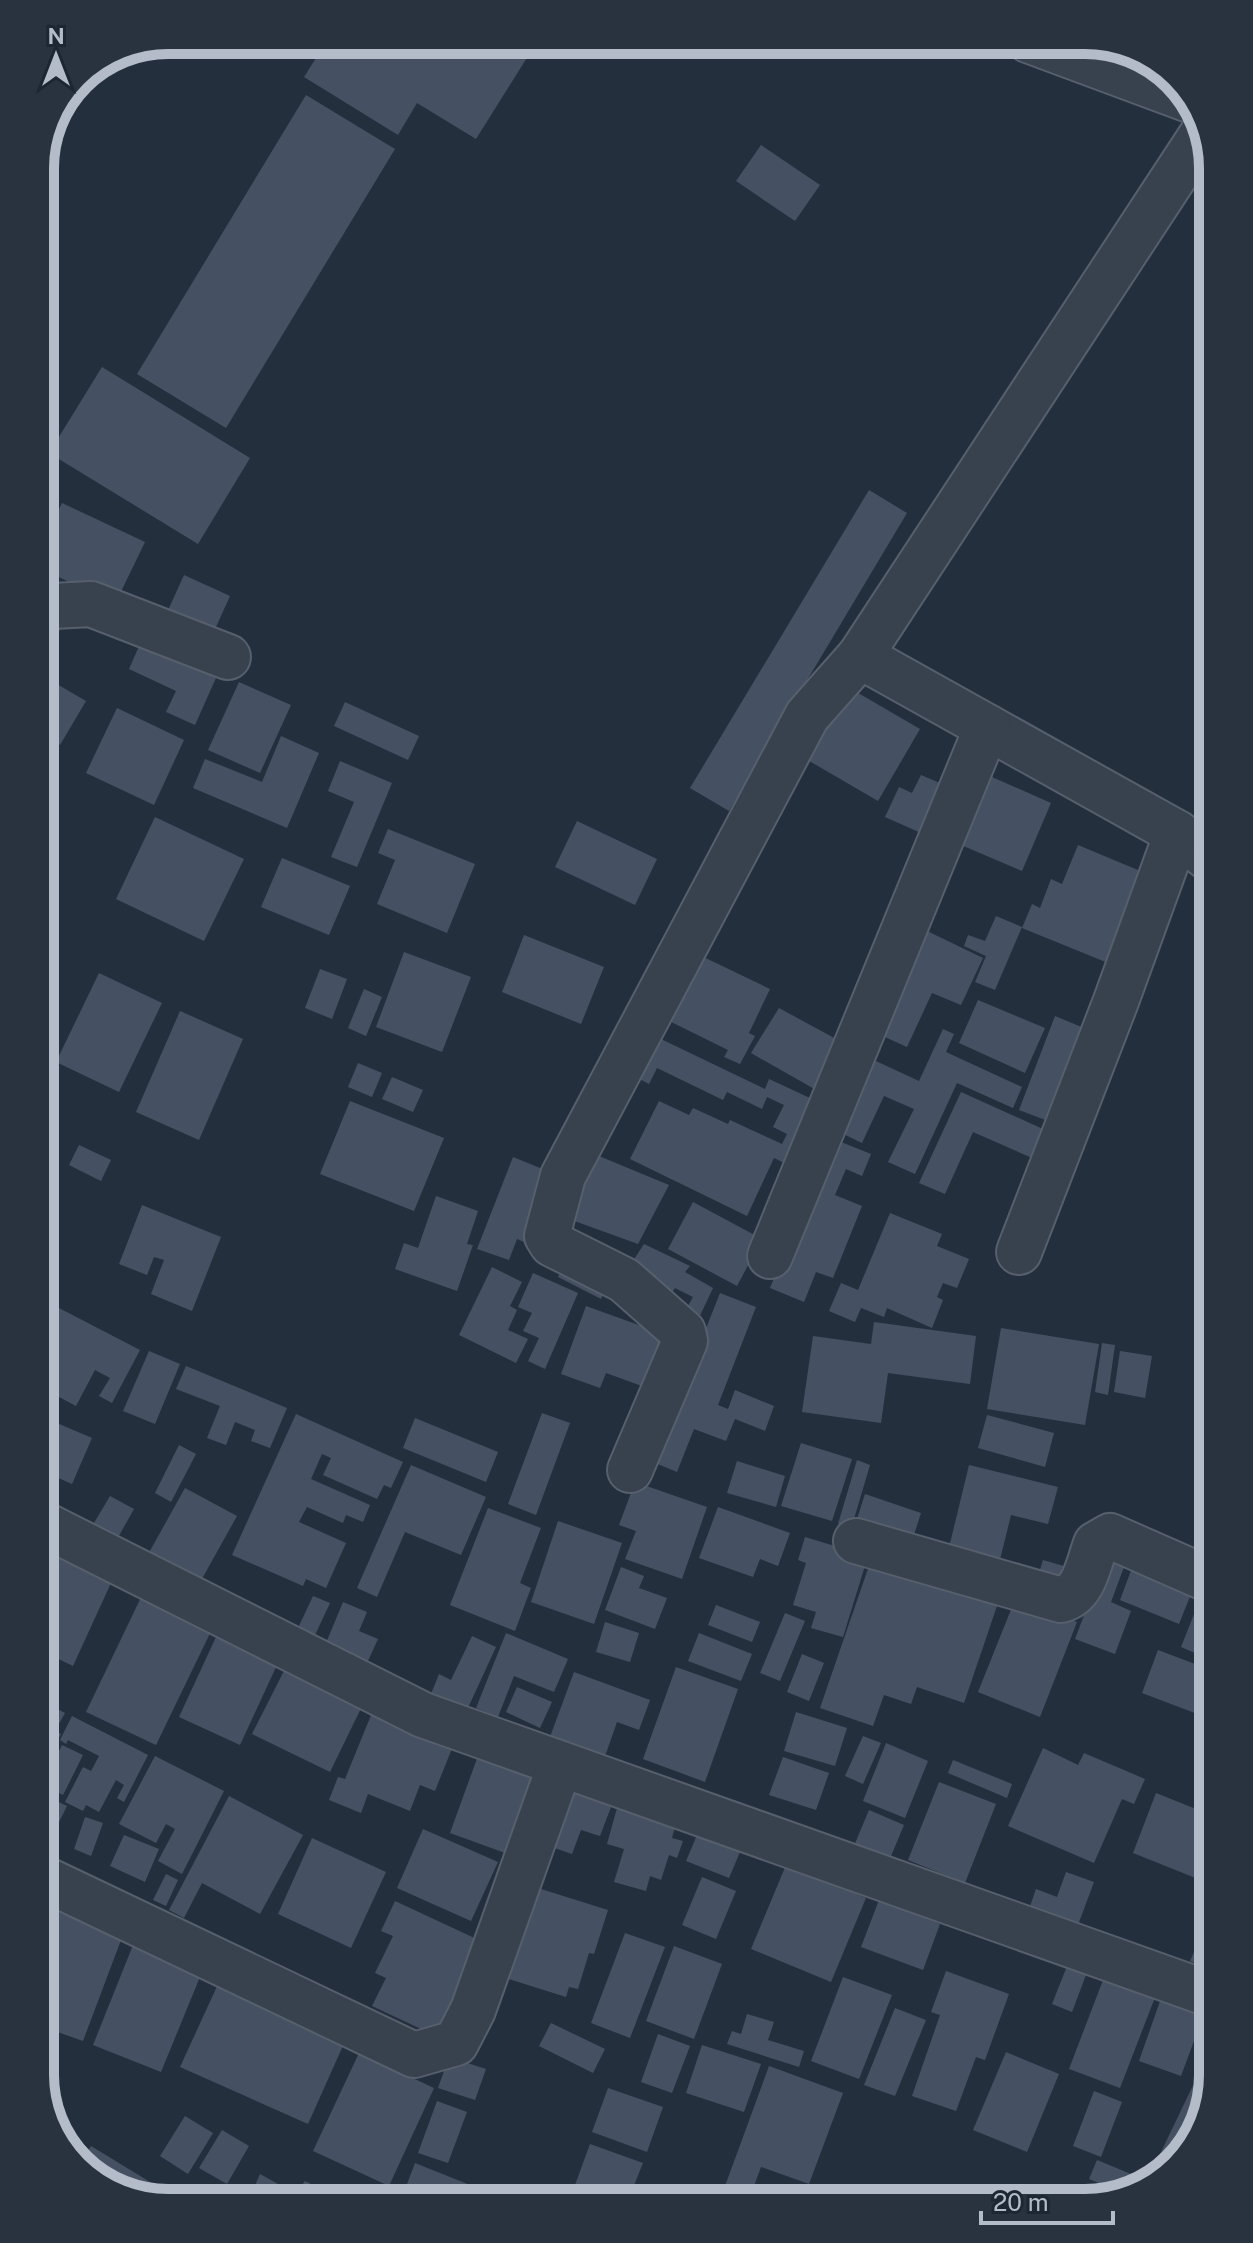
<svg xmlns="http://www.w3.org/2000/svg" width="1253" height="2243" viewBox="0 0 1253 2243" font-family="'Public Sans',sans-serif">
	<rect width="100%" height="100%" fill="#242f3e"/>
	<g fill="#455162">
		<path d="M312,40h226l-62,99 -59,-36 -19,32 -94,-58 19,-30z"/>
		<path d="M306,95l89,54 -169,279 -89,-54z"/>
		<path d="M761,145l59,40 -25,36 -59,-40z"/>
		<path d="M102,367l148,91 -52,86 -149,-91z"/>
		<path d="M869,490l38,23 -178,298 -39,-23z"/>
		<path d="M62,503l83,39 -30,62 -73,-35v-25z"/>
		<path d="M184,575l46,21 -19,42 -46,-21z"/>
		<path d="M140,644l76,34 -21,47 -29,-13 10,-21 -47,-22z"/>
		<path d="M43,676l43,25 -26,44 -17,-9z"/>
		<path d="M239,682l52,23 -31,68 -52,-23z"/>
		<path d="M841,683l79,46 -42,72 -79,-46z"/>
		<path d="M345,702l74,34 -11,24 -74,-34z"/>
		<path d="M117,708l67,32 -30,65 -68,-32z"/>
		<path d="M281,736l38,17 -32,75 -94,-40 12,-29 57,23z"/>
		<path d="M340,761l52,22 -35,84 -26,-10 23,-55 -26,-11z"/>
		<path d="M983,773l68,30 -29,68 -68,-29z"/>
		<path d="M921,775l40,17 -22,49 -54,-24 14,-30 13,6z"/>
		<path d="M155,817l89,42 -40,82 -88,-42z"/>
		<path d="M577,821l80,38 -22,46 -80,-38z"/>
		<path d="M388,829l87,35 -28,69 -70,-29 18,-44 -17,-7z"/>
		<path d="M1078,845l67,28 -37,90 -86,-35 10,-24 8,4 11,-29 11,5z"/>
		<path d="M282,858l68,28 -21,49 -68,-28z"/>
		<path d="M996,916l26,11 -27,63 -20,-8 11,-26 -22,-10 4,-11 17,6z"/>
		<path d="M923,929l60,29 -22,47 -29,-12 -25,54 -33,-15z"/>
		<path d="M524,935l80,32 -23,57 -79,-32z"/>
		<path d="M404,952l67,25 -29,75 -66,-25z"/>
		<path d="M693,952l77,37 -21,44 6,3 -15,28 -16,-7 4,-7 -67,-33z"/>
		<path d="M320,969l27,10 -15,40 -27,-11z"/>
		<path d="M99,973l63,30 -43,89 -63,-30z"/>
		<path d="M364,989l18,8 -16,39 -18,-8z"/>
		<path d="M978,1000l67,28 -20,45 -66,-30z"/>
		<path d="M779,1008l70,38 -24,49 -74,-42z"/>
		<path d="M180,1011l63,28 -44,101 -63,-28z"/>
		<path d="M1055,1016l29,12 -36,93 -29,-11z"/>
		<path d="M668,1025l-7,14 104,50 4,-10 56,26 -30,63 -21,-10 -27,58 -117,-57 29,-58 30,14 4,-7 35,16 2,-4 52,24 5,-10 -14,-7 11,-22 -17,-8 -5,12 -35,-17 -4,8 -66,-32 -8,16 -21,-11z"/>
		<path d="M943,1029l11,5 -8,18 76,35 -9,21 -56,-25 -42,91 -27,-12 26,-53 -30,-13 -22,47 -31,-15 34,-72 54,25z"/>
		<path d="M358,1063l24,10 -10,24 -24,-10z"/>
		<path d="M392,1077l31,13 -10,22 -31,-13z"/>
		<path d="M961,1092l93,42 -13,28 -68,-30 -28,62 -26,-11z"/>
		<path d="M350,1101l94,37 -30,73 -94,-37z"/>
		<path d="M831,1138l40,16 -9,22 -16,-7 -11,26 27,11 -29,72 -17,-6 -12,30 -34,-14z"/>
		<path d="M79,1145l32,15 -10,21 -32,-16z"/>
		<path d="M594,1154l75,31 -31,59 -69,-25z"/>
		<path d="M513,1157l37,15 -17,74 -16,-7 -8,21 -32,-11z"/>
		<path d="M436,1196l42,15 -11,33 6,1 -16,46 -62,-22 9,-26 14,5z"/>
		<path d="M693,1202l69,37 -25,47 -69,-37z"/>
		<path d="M142,1205l79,32 -29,74 -41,-17 13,-34 -10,-3 -7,18 -28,-11z"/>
		<path d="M890,1213l52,21 -5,12 32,13 -12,29 -14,-5 -6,14 6,3 -11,28 -45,-20 -3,9 -23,-9 -6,14 -26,-11 12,-28 17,7z"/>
		<path d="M644,1244l46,22 -5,6 28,16 -16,34 -14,-7 10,-18 -18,-9 -4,6 -44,-24z"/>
		<path d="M565,1263l43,21 -7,15 -43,-22z"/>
		<path d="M492,1267l30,15 -12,24 7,4 -9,20 20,9 -12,24 -57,-28z"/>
		<path d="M533,1273l45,20 -33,76 -17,-8 11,-23 -16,-7 9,-18 -14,-6z"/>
		<path d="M720,1293l36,14 -38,98 10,4 7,-19 39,16 -9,25 -30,-12 -9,22 -32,-12 -17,43 -24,-10z"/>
		<path d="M586,1306l83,30 -19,53 -44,-16 -6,15 -39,-14z"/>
		<path d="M57,1307l83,43 -28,53 -13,-7 11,-18 -15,-8 -19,36 -30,-16v-62z"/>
		<path d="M874,1322l102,14 -6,48 -82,-11 -7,50 -79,-11 11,-76 58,8z"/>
		<path d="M1001,1328l98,16 -14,81 -98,-16z"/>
		<path d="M1102,1343l13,2 -7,50 -13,-3z"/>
		<path d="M149,1351l31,13 -25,60 -32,-13z"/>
		<path d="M1120,1351l32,5 -7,42 -31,-6z"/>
		<path d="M186,1366l101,42 -17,40 -19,-7 4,-11 -20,-8 -9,23 -19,-7 13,-32 -44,-17z"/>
		<path d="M542,1413l28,10 -34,92 -28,-11z"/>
		<path d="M296,1414l107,48 -12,26 -7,-3 -7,14 -54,-24 8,-17 -9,-4 -11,25 59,26 -7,17 -17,-7 -3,8 -36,-16 -8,15 47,21 -20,45 -20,-9 -3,7 -71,-31z"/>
		<path d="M987,1415l67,18 -9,34 -67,-19z"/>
		<path d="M415,1418l83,34 -12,30 -83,-34z"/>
		<path d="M57,1423l35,15 -20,46 -25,-11v-27z"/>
		<path d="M801,1443l51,16 -20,62 -51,-15z"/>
		<path d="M179,1445l17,9 -25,48 -16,-9z"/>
		<path d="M857,1460l13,5 -19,64 -13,-5z"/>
		<path d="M737,1461l48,15 -9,31 -49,-14z"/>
		<path d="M411,1465l75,32 -25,58 -56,-23 -28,65 -20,-9z"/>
		<path d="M969,1465l89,22 -10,37 -37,-9 -14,57 -51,-12z"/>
		<path d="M635,1482l72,25 -25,72 -57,-20 11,-28 -17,-6z"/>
		<path d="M185,1488l52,28 -39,70 -52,-28z"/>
		<path d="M865,1494l56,19 -9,28 -56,-19z"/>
		<path d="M110,1496l24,13 -18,32 -25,-13z"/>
		<path d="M718,1507l72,26 -12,33 -18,-7 -7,18 -54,-19z"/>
		<path d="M488,1508l53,20 -21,55 11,5 -16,43 -65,-26z"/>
		<path d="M558,1521l64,22 -28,81 -63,-22z"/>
		<path d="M805,1537l63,19 -25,81 -32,-9 5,-16 -23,-7 13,-42 -8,-3z"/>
		<path d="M47,1546l69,26 -43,94 -25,-12z"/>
		<path d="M1108,1552l19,7 -16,43 20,9 -16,43 -40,-15z"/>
		<path d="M871,1560l127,43 -34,100 -47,-16 -6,17 -27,-9 -11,31 -53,-18z"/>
		<path d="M1043,1560l24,7 -5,16 -24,-7z"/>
		<path d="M1135,1560l60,24 -16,40 -59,-24z"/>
		<path d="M621,1567l23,9 -5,12 28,10 -12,31 -50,-19z"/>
		<path d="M146,1587l70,34 -60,124 -70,-33z"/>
		<path d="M1204,1589l6,3 1,41 -9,23 -21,-9z"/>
		<path d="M313,1596l17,7 -15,32 -17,-7z"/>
		<path d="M1016,1597l61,25 -37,95 -62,-25z"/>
		<path d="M343,1602l24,10 -8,19 19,8 -10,22 -42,-18z"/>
		<path d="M716,1605l44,17 -8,20 -44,-17z"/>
		<path d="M785,1613l20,8 -25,60 -20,-8z"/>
		<path d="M605,1622l34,11 -9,29 -34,-10z"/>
		<path d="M506,1633l62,26 -14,33 -40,-16 -16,41 -22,-9z"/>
		<path d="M699,1633l53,21 -11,27 -53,-20z"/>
		<path d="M472,1636l24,11 -29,63 -36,-16 8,-20 12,6z"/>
		<path d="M216,1637l61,28 -37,80 -61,-28z"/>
		<path d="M1158,1650l53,20v17l-11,28 -58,-22z"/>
		<path d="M802,1654l22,9 -15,38 -22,-9z"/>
		<path d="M290,1659l77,37 -37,76 -78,-38z"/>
		<path d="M676,1667l62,22 -33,93 -62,-23z"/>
		<path d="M574,1672l76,28 -11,30 -22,-8 -15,43 -55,-20z"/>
		<path d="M517,1687l35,15 -12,26 -34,-16z"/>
		<path d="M376,1703l81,33 -22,55 -15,-6 -10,26 -42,-17 -7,19 -32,-13 9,-23 7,2z"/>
		<path d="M48,1704l17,9 -10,18 6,3 -13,24z"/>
		<path d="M796,1712l51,16 -12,38 -51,-15z"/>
		<path d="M72,1716l76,39 -24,47 -7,-4 7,-13 -8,-5 -17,32 -13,-7 -3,6 -18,-9 18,-35 8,4 8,-15 -31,-16 -2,4 -6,-4z"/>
		<path d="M863,1736l18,7 -18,41 -18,-8z"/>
		<path d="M886,1743l42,18 -23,57 -42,-17z"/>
		<path d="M62,1745l21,10 -20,40 -15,-7v-15z"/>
		<path d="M1043,1748l35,17 6,-12 61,26 -11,25 -12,-5 -28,64 -86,-37z"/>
		<path d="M479,1753l61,22 -29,80 -61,-22z"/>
		<path d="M155,1756l69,35 -42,83 -24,-13 17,-32 -9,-5 -10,19 -37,-19z"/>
		<path d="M783,1757l46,16 -13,37 -47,-15z"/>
		<path d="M953,1760l59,24 -5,14 -59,-25z"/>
		<path d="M939,1782l57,22 -31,79 -57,-23z"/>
		<path d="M563,1789l48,18 -11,29 -19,-6 -9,24 -29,-10z"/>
		<path d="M1156,1793l55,22 1,58 -4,10 -75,-30z"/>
		<path d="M229,1796l74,39 -43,79 -58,-31 -18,35 -15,-8z"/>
		<path d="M48,1797l19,9 -16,32 -2,-1z"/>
		<path d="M617,1808l58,19 -3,11 11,3 -6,17 -8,-3 -8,25 -11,-4 -4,15 -32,-9 10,-33 -17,-5z"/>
		<path d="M869,1810l35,15 -18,43 -35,-15z"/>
		<path d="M85,1817l18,6 -12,33 -17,-7z"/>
		<path d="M423,1829l75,33 -27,59 -74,-33z"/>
		<path d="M124,1835l35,14 -14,33 -35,-16z"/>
		<path d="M697,1835l43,17 -11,26 -43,-17z"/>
		<path d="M312,1838l74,34 -35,76 -73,-34z"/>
		<path d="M786,1865l80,33 -35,84 -80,-33z"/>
		<path d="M1066,1872l28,10 -19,51 -48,-18 9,-26 21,8z"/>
		<path d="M166,1874l12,6 -12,26 -13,-6z"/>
		<path d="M702,1877l34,14 -20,48 -34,-14z"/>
		<path d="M525,1884l83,26 -14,44 -5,-1 -11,36 -9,-2 -3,10 -60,-19z"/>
		<path d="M879,1900l61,24 -17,46 -62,-23z"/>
		<path d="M395,1901l88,41 -45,95 -66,-31 14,-28 -11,-5 18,-37 -12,-5z"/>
		<path d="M58,1908l66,24 -41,109 -34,-12v-96z"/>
		<path d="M1212,1912v59l-22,-10z"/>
		<path d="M625,1933l40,14 -35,91 -39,-15z"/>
		<path d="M133,1945l69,27 -41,100 -68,-27z"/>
		<path d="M674,1946l48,18 -28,75 -48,-18z"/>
		<path d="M1073,1951l19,8 -20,53 -20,-8z"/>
		<path d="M1108,1967l51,20 -39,101 -51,-19z"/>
		<path d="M946,1971l63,23 -24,66 -9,-3 -20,54 -44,-15 28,-81 -9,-3z"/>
		<path d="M843,1977l49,18 -33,84 -48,-18z"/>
		<path d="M219,1982l127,57 -38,85 -128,-57z"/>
		<path d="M1165,1987l43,16 -27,73 -42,-15z"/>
		<path d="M895,2008l31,12 -31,76 -31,-11z"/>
		<path d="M747,2014l27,8 -6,18 36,11 -5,16 -72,-23 5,-13 9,3z"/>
		<path d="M551,2023l54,26 -12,24 -54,-27z"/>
		<path d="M658,2034l32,12 -18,47 -31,-11z"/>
		<path d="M1213,2044v38l-22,64 -17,14 -14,-6z"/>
		<path d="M702,2045l59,19 -17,48 -58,-19z"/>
		<path d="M1006,2052l53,22 -32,78 -54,-22z"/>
		<path d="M359,2053l75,35 -45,98 -76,-35z"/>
		<path d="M50,2054l7,4 -7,16z"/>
		<path d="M449,2057l37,12 -11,31 -37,-12z"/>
		<path d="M769,2066l74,27 -34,91 -48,-17 -11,30h-29z"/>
		<path d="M608,2088l55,19 -16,45 -55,-20z"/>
		<path d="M1094,2091l28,11 -21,55 -28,-11z"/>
		<path d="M437,2101l30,11 -19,51 -30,-10z"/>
		<path d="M185,2116l28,17 -25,41 -28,-18z"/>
		<path d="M222,2130l27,16 -22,38 -28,-16z"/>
		<path d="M590,2144l53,19 -14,35h-17l-37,-13z"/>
		<path d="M91,2146l64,39 -8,13 -50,-17 -16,-19z"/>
		<path d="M1097,2160l51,21 -14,12h-12l-33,-14z"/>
		<path d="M415,2163l75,30 -3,6 -86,1z"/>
		<path d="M260,2174l36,20 9,-13 39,20 -96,1z"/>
	</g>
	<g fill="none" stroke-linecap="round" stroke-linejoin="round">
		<g stroke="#565f6c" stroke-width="48">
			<g id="minor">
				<path d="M1028,40l159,59"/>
				<path d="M42,613l11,-7 38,-2 137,53"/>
				<path d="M860,656l317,177 30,24"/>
				<path d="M1019,1252l97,-251 61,-168"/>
				<path d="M770,1256l217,-529"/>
				<path d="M630,1470l55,-129 -2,-9 -59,-52 -72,-36 -5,-8 16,-60 244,-460 53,-60 343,-523"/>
				<path d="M47,1526l376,189 789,280"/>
				<path d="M856,1541l205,59c24,-6 27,-36 35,-56l14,-8 100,44"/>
				<path d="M49,1881l365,174 42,-12 17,-33 87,-245"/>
			</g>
		</g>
		<use href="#minor" stroke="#38414e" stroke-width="44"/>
	</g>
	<path d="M0 0H1253V2243H0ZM168 54H1085A114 114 0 0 1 1199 168V2075A114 114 0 0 1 1085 2189H168A114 114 0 0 1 54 2075V168A114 114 0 0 1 168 54Z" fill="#29323f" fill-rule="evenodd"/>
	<path fill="none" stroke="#b4bcc9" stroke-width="10" d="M168 54H1085A114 114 0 0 1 1199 168V2075A114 114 0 0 1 1085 2189H168A114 114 0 0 1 54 2075V168A114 114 0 0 1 168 54Z"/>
	<g transform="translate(56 56)" stroke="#1d2633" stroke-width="6" paint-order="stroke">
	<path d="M0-6L14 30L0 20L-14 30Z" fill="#b4bcc9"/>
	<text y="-12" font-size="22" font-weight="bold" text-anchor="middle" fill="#b4bcc9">N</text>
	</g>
	<path d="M981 2211v12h132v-12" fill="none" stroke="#b4bcc9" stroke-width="4"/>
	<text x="993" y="2211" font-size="24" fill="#b4bcc9" stroke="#1d2633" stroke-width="6" paint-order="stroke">20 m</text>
</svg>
